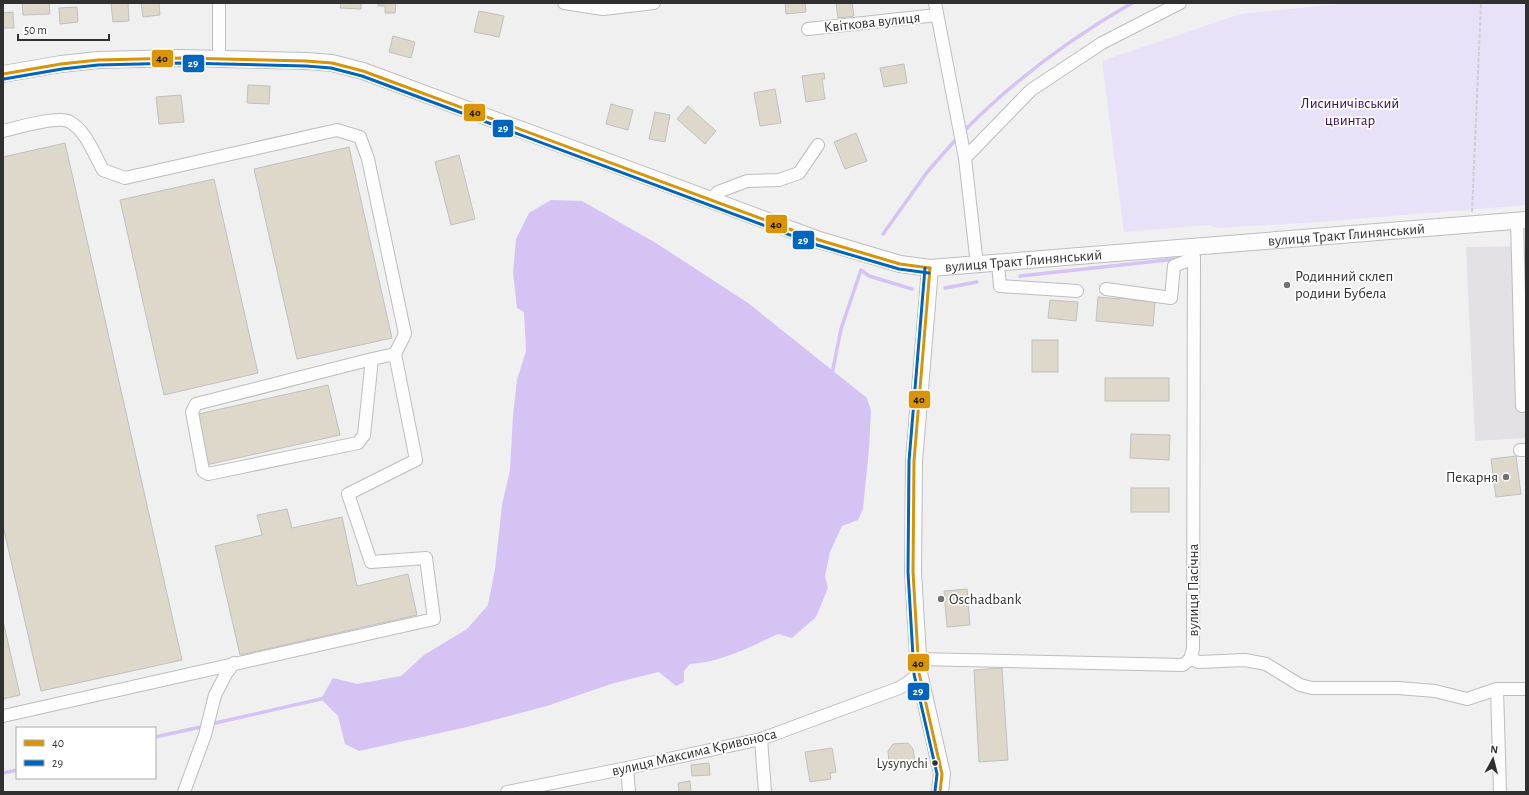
<svg xmlns="http://www.w3.org/2000/svg" width="1529" height="795" viewBox="0 0 1529 795" font-family="'Alegreya Sans',sans-serif">
	<rect width="100%" height="100%" fill="#f0f0f1"/>
	<path fill="#e3e1e6" d="M1526,246v192l-51,3 -9,-194z"/>
	<path fill="#e8e1f8" d="M1351,3h175v202l-207,17 -102,6 -8,-3 -85,7 -22,-171 138,-47z"/>
	<path fill="#d5c3f4" d="M551,200l31,1 74,42 92,60 119,95 4,13 -2,38 -6,60 -5,11 -16,6 -12,26 -5,24 3,12 -12,29 -24,21 -14,-4c-29,13 -56,28 -88,30l-6,7v11l-8,4 -17,-14 -45,11 -67,23 -80,21 -108,24 -14,-7 -7,-28 -17,-17 12,-21 24,6 44,-8 23,-21 43,-26 21,-24 7,-36 7,-64 8,-35 3,-55 4,-35 9,-29 -2,-39 -7,-4 -4,-35 3,-34 13,-26z"/>
	<g fill="none" stroke-linecap="round" stroke-linejoin="round">
		<g stroke="#d5c3f4" stroke-width="3.5">
			<path d="M963,132c49,-50 108,-94 169,-129"/>
			<path d="M883,234l45,-63 30,-34"/>
			<path d="M1020,276l156,-17"/>
			<path d="M945,288l32,-6"/>
			<path d="M832,374l9,-45 20,-59 8,6 43,13"/>
			<path d="M211,724l114,-26"/>
			<path d="M155,737l50,-11"/>
			<path d="M3,773l14,-3"/>
		</g>
	</g>
	<g fill="#ddd8ca" stroke="#c1c0c0">
		<path d="M22,3h27l1,11 -27,1z"/>
		<path d="M111,3h17l1,18 -16,1z"/>
		<path d="M141,3h18l1,12 -17,2z"/>
		<path d="M341,3h20v6l-21,-1z"/>
		<path d="M379,3h17l-1,10h-10v-7h-7z"/>
		<path d="M785,3h20l1,9 -20,2z"/>
		<path d="M836,3h16l2,13 -16,2z"/>
		<path d="M77,7l1,15 -18,2 -1,-16z"/>
		<path d="M479,11l25,5 -5,21 -25,-5z"/>
		<path d="M13,12l1,16h-11v-15z"/>
		<path d="M393,36l22,6 -4,16 -22,-6z"/>
		<path d="M904,64l3,19 -23,4 -4,-19z"/>
		<path d="M824,73l1,6h-3l3,20 -19,3 -4,-26z"/>
		<path d="M248,85l22,1 -1,18 -22,-1z"/>
		<path d="M775,89l6,34 -21,3 -6,-33z"/>
		<path d="M181,95l3,27 -25,2 -3,-27z"/>
		<path d="M611,104l22,6 -5,20 -22,-6z"/>
		<path d="M688,106l28,25 -11,13 -28,-25z"/>
		<path d="M655,112l15,3 -5,27 -16,-3z"/>
		<path d="M856,133l11,28 -22,8 -11,-27z"/>
		<path d="M65,143l117,517 -141,31 -38,-165v-369z"/>
		<path d="M349,147l43,191 -95,21 -43,-190z"/>
		<path d="M459,155l16,64 -24,6 -16,-63z"/>
		<path d="M214,179l44,194 -94,22 -44,-195z"/>
		<path d="M1098,297l22,2v-1l13,1v1l22,2 -2,24 -57,-5z"/>
		<path d="M1050,300l28,2 -2,19 -28,-3z"/>
		<rect x="1032" y="340" width="26" height="32"/>
		<rect x="1105" y="378" width="64" height="23"/>
		<path d="M328,385l12,50 -134,30 -12,-50z"/>
		<path d="M1131,434l39,1 -1,25 -39,-2z"/>
		<path d="M1516,456l5,38 -25,3 -5,-38z"/>
		<rect x="1131" y="488" width="38" height="24"/>
		<path d="M287,509l5,19 50,-11 15,69 51,-12 9,41 -177,40 -25,-109 47,-11 -5,-20z"/>
		<path d="M967,589l3,36 -23,2 -3,-36z"/>
		<path d="M3,621l17,74 -17,4z"/>
		<path d="M1002,668l6,92 -29,2 -5,-92z"/>
		<path d="M908,743l5,6 2,13 -26,2 -1,-13 5,-7z"/>
		<path d="M832,748l4,24 -6,1 1,6 -21,3 -5,-30z"/>
		<path d="M709,763l1,12 -18,1 -1,-11z"/>
		<path d="M690,781l1,11h-12l-1,-9z"/>
	</g>
	<g fill="none" stroke-linecap="round" stroke-linejoin="round">
		<g stroke="#bdbdbe" stroke-width="14">
			<g id="minor">
				<path d="M219,3v56"/>
				<path d="M564,3l39,6 51,-6"/>
				<path d="M935,3l30,155"/>
				<path d="M808,29l129,-14"/>
				<path d="M3,131c13,-3 56,-16 67,-9 16,9 24,32 33,48l22,8 212,-48 23,7 8,22 37,175 -10,20 21,106 -68,34 23,68 55,-4 8,61 -431,97"/>
				<path d="M711,200l7,-8 29,-11 32,-1 20,-7 19,-28"/>
				<path d="M1517,221l5,185"/>
				<path d="M998,264l2,22 77,5"/>
				<path d="M977,265l-12,-107 66,-68 71,-47 78,-40"/>
				<path d="M1106,289l65,9 3,-32 20,-8"/>
				<path d="M372,359l-8,76 -6,8 -150,31 -5,-3 -11,-59 4,-8 176,-45 23,-5"/>
				<path d="M1520,450h6"/>
				<path d="M918,659l265,6 7,-6 3,-10 1,-391 -3,-11"/>
				<path d="M1190,659l9,3 46,-2 21,4 34,21 12,3h86l37,3 32,8 30,-10h29"/>
				<path d="M1497,689l3,103"/>
				<path d="M761,739l4,53"/>
				<path d="M627,768l2,24"/>
				<path d="M184,792l21,-57 10,-40 11,-21 8,-11"/>
				<path d="M507,792l120,-24 134,-29 138,-51 10,-6 10,-9"/>
			</g>
		</g>
		<g stroke="#bdbdbe" stroke-width="18">
			<g id="major">
				<path id="s1" d="M3,74l58,-10 37,-4 83,-2 125,3 26,2 31,8 456,169 81,24 30,4 596,-48"/>
				<path d="M930,268l-16,193 -1,111 6,101 23,101 -2,18"/>
			</g>
		</g>
		<path stroke="#cececf" stroke-width="2" stroke-dasharray="4 2" stroke-linecap="butt" d="M1472,212l9,-209"/>
		<use href="#minor" stroke="#fdfdfd" stroke-width="12"/>
		<use href="#major" stroke="#fdfdfd" stroke-width="16"/>
		<g stroke="#fff" stroke-width="6">
			<g id="bus-1">
				<path d="M3,74l58,-10 37,-4 83,-2 125,3 26,2 31,8 456,169 81,24 30,4"/>
				<path d="M930,268l-16,193 -1,111 6,101 23,101 -2,18"/>
			</g>
		</g>
		<g stroke="#fff" stroke-width="6">
			<g id="bus-2">
				<path d="M4,79l58,-10 36,-4 83,-2 125,3 25,2 31,8 455,169 82,24 30,4"/>
				<path d="M925,268l-16,193 -1,111 6,102 23,100 -2,17"/>
			</g>
		</g>
		<use href="#bus-1" stroke="#d99407" stroke-width="3"/>
		<use href="#bus-2" stroke="#0065bd" stroke-width="3"/>
	</g>
	<g fill="#737374" stroke="#fff" stroke-width="1.5">
		<circle cx="1287" cy="285" r="4"/>
		<circle cx="1506" cy="477" r="4"/>
		<circle cx="941" cy="599" r="4"/>
	</g>
	<circle fill="#303031" stroke="#fff" stroke-width="1.5" cx="935" cy="763" r="3.5"/>
	<g text-anchor="middle" stroke-width="3.5" stroke-linejoin="round" paint-order="stroke">
		<g font-size="14" fill="#303031" stroke="#fff" text-anchor="end">
			<text x="928" y="768">Lysynychi</text>
		</g>
		<g font-size="15" fill="#303031" stroke="#fff">
			<text transform="translate(872 22) rotate(-6)" y="5">Квіткова вулиця</text>
			<text dy="5" stroke="none"><textPath href="#s1" startOffset="1381">вулиця Тракт Глинянський</textPath></text>
			<text dy="5" stroke="none"><textPath href="#s1" startOffset="1057">вулиця Тракт Глинянський</textPath></text>
			<text transform="translate(1193 590) rotate(-90)" y="5">вулиця Пасічна</text>
			<text transform="translate(694 752) rotate(-13)" y="5">вулиця Максима Кривоноса</text>
		</g>
		<g font-size="15" fill="#360e5e" stroke="#fff">
			<text x="1350" y="108">Лисиничівський<tspan x="1350" dy="17">цвинтар</tspan></text>
		</g>
		<g font-size="15" fill="#303031" stroke="#fff" text-anchor="start">
			<text x="1295" y="281">Родинний склеп<tspan x="1295" dy="17">родини Бубела</tspan></text>
			<text x="1498" y="482" text-anchor="end">Пекарня</text>
			<text x="949" y="604">Oschadbank</text>
		</g>
	</g>
	<g stroke="#fff" stroke-width="1.5">
		<rect x="151" y="49" width="23" height="19" rx="4" fill="#d99407"/>
		<rect x="182" y="54" width="23" height="19" rx="4" fill="#0065bd"/>
		<rect x="463" y="103" width="23" height="19" rx="4" fill="#d99407"/>
		<rect x="492" y="119" width="22" height="19" rx="4" fill="#0065bd"/>
		<rect x="765" y="214" width="23" height="20" rx="4" fill="#d99407"/>
		<rect x="792" y="230" width="23" height="20" rx="4" fill="#0065bd"/>
		<rect x="908" y="390" width="23" height="19" rx="4" fill="#d99407"/>
		<rect x="907" y="653" width="23" height="19" rx="4" fill="#d99407"/>
		<rect x="907" y="682" width="23" height="19" rx="4" fill="#0065bd"/>
	</g>
	<g font-size="11" text-anchor="middle" font-weight="bold" fill="#fff">
		<text x="193" y="67">29</text>
		<text x="503" y="132">29</text>
		<text x="803" y="244">29</text>
		<text x="918" y="695">29</text>
	</g>
	<g font-size="11" text-anchor="middle" font-weight="bold" fill="#111">
		<text x="162" y="62">40</text>
		<text x="475" y="116">40</text>
		<text x="776" y="228">40</text>
		<text x="919" y="403">40</text>
		<text x="918" y="667">40</text>
	</g>
	<rect width="1529" height="795" fill="none" stroke="#303031" stroke-width="8"/>
	<rect x="16" y="727" width="140" height="52" fill="#ffffff" stroke="#acacad"/>
	<rect x="24" y="740" width="20" height="6" fill="#d99407" stroke="#acacad"/>
	<text x="52" y="747" font-size="12" fill="#303031">40</text>
	<rect x="24" y="760" width="20" height="6" fill="#0065bd" stroke="#acacad"/>
	<text x="52" y="767" font-size="12" fill="#303031">29</text>
	<g transform="translate(1493 759) rotate(7)" stroke="#ffffff" stroke-width="3" paint-order="stroke">
	<path d="M0-3L7 15L0 10L-7 15Z" fill="#303031"/>
	<text y="-6" font-size="11" font-weight="bold" text-anchor="middle" fill="#303031">N</text>
	</g>
	<path d="M18 34v6h91v-6" fill="none" stroke="#303031" stroke-width="2"/>
	<text x="24" y="34" font-size="12" fill="#303031" stroke="#ffffff" stroke-width="3" paint-order="stroke">50 m</text>
</svg>
